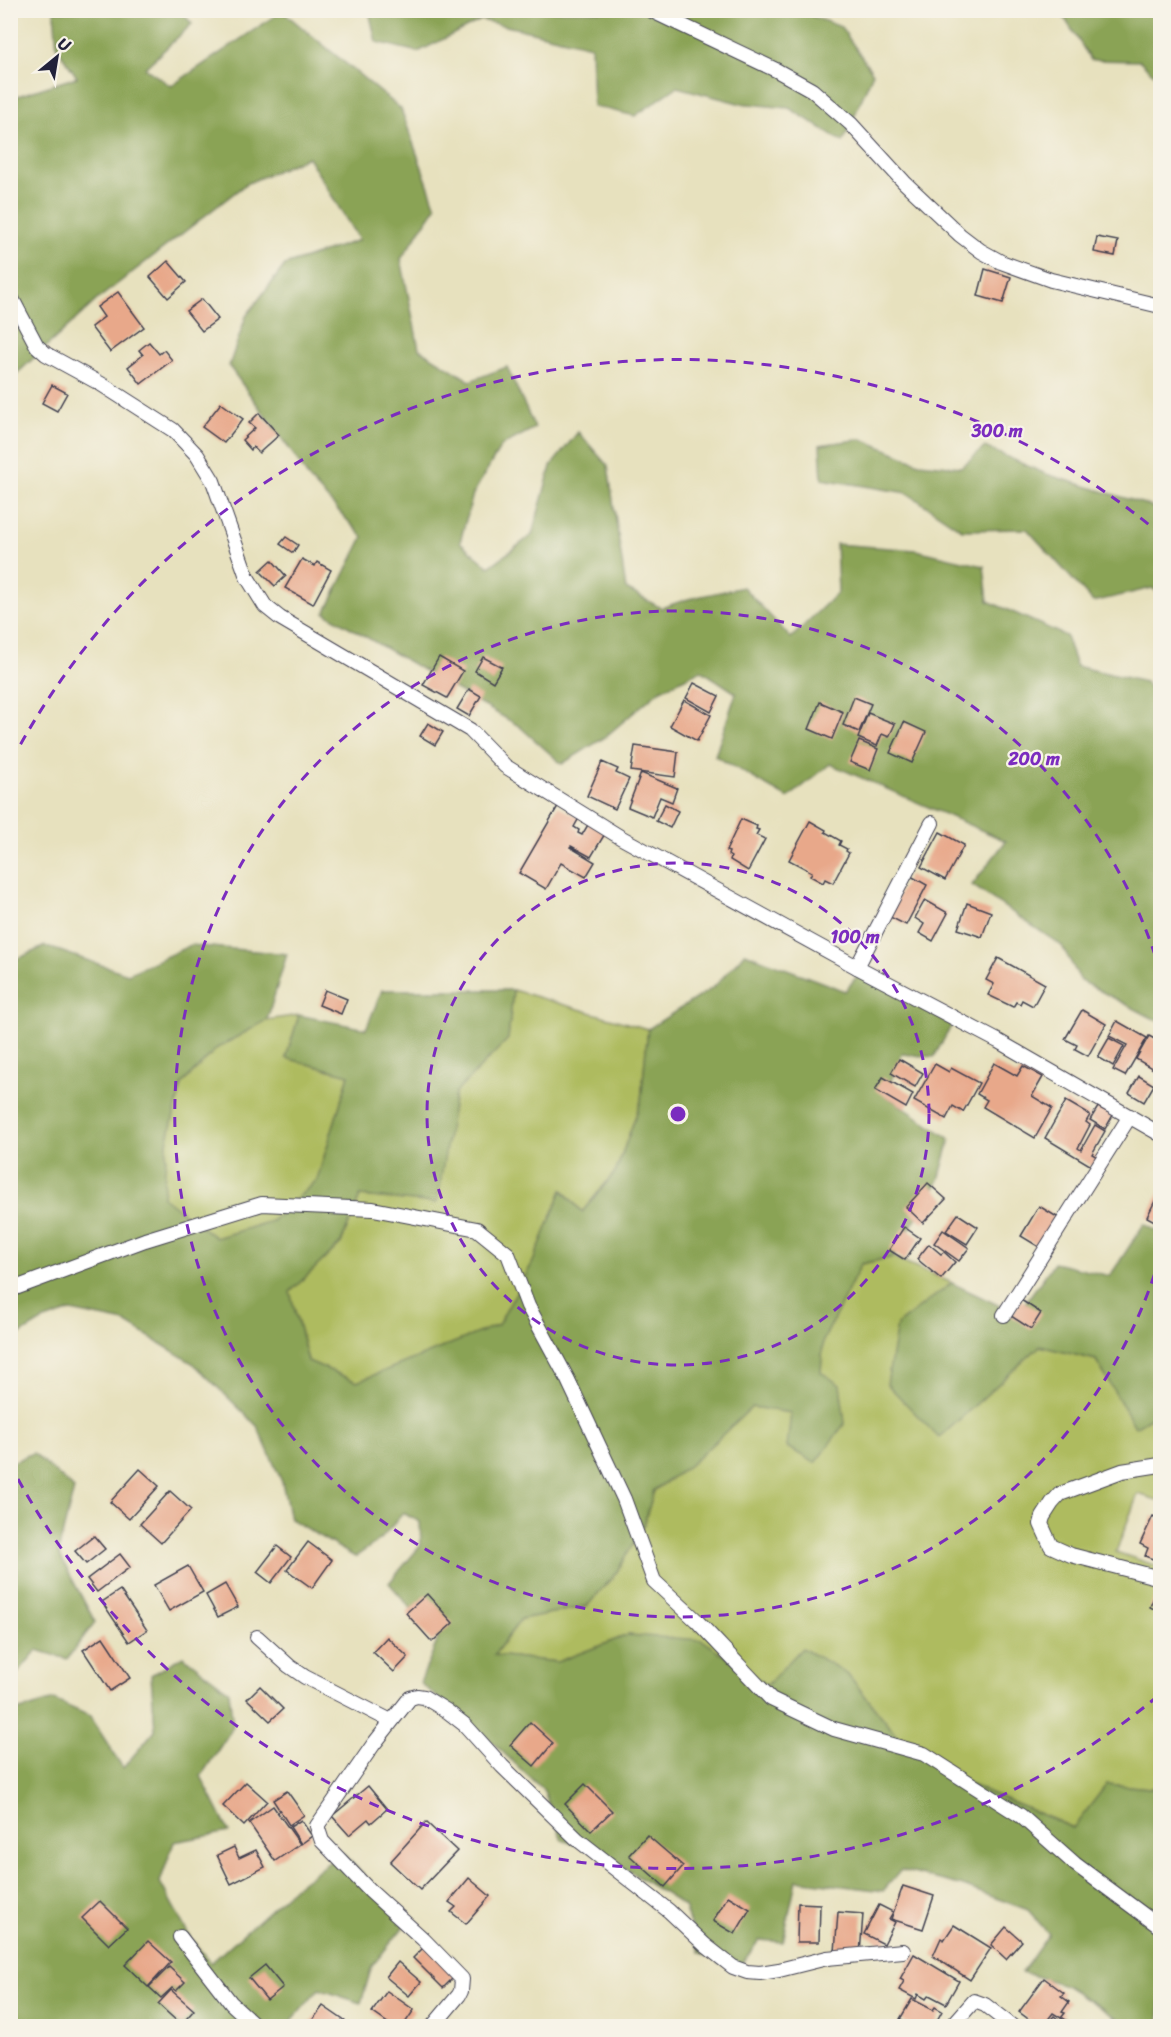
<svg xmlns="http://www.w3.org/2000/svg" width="1171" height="2037" viewBox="0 0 1171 2037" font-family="Sriracha,sans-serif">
	<rect width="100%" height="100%" fill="#f7f3e8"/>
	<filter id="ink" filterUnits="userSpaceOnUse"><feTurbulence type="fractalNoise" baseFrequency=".0167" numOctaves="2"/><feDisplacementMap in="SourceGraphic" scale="12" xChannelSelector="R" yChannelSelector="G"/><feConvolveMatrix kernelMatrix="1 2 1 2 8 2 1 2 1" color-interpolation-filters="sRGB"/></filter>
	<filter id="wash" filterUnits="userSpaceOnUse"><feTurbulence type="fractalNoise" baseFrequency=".008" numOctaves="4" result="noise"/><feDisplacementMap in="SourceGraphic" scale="24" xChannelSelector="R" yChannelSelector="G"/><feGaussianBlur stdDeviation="1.35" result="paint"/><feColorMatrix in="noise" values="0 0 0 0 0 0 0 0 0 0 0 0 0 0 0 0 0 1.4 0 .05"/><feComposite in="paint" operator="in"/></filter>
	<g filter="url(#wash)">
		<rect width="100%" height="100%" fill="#e7e1be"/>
		<g fill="#aebb5e" stroke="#686e4c" stroke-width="1.5">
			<path d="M513,990l135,39 -7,72 -25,70 -34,41 -19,-22 -30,72 -35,63 -141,57 -49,-21 -18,-69 51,-49 19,-47 76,7 19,-110 53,-54z"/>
			<path d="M299,1015l-13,43 63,17 -32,105 -45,41 -56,17 -53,-41 4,-55 15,-58 35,-36 50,-28z"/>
			<path d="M893,1257l59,26 -55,42 42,113 101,-92 56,14 39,66 25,-14v89l-22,-7 -22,58 44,15v222l-53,-5 -33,44 -105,-44 -71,-47 -51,-64 -80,12 -139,-50 -71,27 -63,-7 27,-36 66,-13 29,-33 27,-46 11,-36 36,-26 62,-58 40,6 29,-41 2,-31 38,-77z"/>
		</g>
		<g fill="#8aa355" stroke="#566248" stroke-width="1.5">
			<path d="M54,11h127l11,13 -47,44 26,18 111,-75 119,98 35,98 -35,52 18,90 51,32 37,-14 28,61 -34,18 -28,48 -13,48 29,25 43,-32 19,-69 27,-34 30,34 18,123 35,19 27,-9 55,-12 48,51 47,-46 -2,-48 80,6 68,16 4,35 78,35 10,30 69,16 15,17v323l-79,-41 -19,-35 -90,-61 34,-44 -176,-77 -42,34 -73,-42 21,-63 -35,-23 -42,21 -55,47 -42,26 -43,-38 -194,-113 38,-76 -54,-58 -13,-21 -67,-92 17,-50 39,-51 74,-25 -51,-83 -62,27 -148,115 -87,80v-281l66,-21 -20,-29z"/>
			<path d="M369,11h430l42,16 32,46 -30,69 -54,-34 -51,-5 -61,-16 -42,29 -42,-10 -2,-60 -110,-26 -63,32 -42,-10z"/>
			<path d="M1060,11h100v69l-20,-19 -49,-1z"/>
			<path d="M862,439l57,24 42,4 24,-20 61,27 105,32 9,8v80l-8,-6 -59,14 -66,-73 -65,1 -55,-37 -85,-14 -2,-34z"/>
			<path d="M191,945l96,9 -20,66 -50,28 -35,36 -15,58 -4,55 53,41 56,-17 45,-41 32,-105 -63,-17 13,-43 67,14 16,-39h131l-5,49 -53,54 -18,110 -77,-7 -19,47 -51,49 18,69 49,21 141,-57 35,-63 29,-72 20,22 34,-41 25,-70 7,-72 66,-42 31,-34 100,38 18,-22 92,50 -21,38 -32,-3 -17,41 65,44 -11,41 -46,77 -32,7 -38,77 -2,31 19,13 5,38 -30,40 -28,-16 4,-34 -39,-6 -62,58 -36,25 -11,37 -27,46 -29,33 -66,13 -27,36 63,7 71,-27 74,5 65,45 35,-37 45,25 51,64 71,47 104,44 34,-44 53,5v237h-30l-65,-41 -43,-13 27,-38 -21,-24 -65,-24 -62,-16 -18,21 -87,-11 -13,62 -24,-2 -22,31 -38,-19 -15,-46 -78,-50 -44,-16 -18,-49 -54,-51 -70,-57 18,-44 -49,-56 32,-38 -1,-23 -17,-9 -22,26 -26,18 -65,-38 -8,-37 -25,-56 -63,-62 -69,-42 -54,-11 -29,10 -31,19v-378l34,-16 83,28z"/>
			<path d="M1144,1224l16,9v179l-25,15 -39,-67 -56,-14 -101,92 -52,-54 10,-59 55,-42 65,31 37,-51 56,13z"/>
			<path d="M33,1453l41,36 -16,63 37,70 -28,37 -30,-9 -26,31v-218z"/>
			<path d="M183,1656l46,35 4,36 -32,49 28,56 -55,10 -14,40 31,57 20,24 85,-77 46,-33 67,67 -37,46 -11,37 -42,-14 -32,37h-276l-1,-343 3,29 41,-12 36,16 33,52 32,-38 -4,-55z"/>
		</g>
		<g id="blocks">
			<g fill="#e8a88a">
				<path d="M1097,237l21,4 -3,15 -21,-4z"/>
				<path d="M168,261l18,21 -18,16 -18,-21z"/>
				<path d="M985,269l26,8 -8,26 -25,-7z"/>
				<path d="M118,292l26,35 -34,25 -19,-25 13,-10 -7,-10z"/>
				<path d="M202,299l16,20 -16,12 -16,-20z"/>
				<path d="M149,342l10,12 5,-4 8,10 -31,24 -13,-17 15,-12 -4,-5z"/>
				<path d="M52,385l15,8 -10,18 -15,-8z"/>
				<path d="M221,403l22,16 -19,24 -22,-16z"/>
				<path d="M259,413l20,22 -20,18 -6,-6 -2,3 -9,-10 13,-12 -6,-5z"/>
				<path d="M286,537l12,8 -5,8 -13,-9z"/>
				<path d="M302,559l13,7 2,-4 14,8 -18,34 -28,-16z"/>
				<path d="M272,560l14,16 -11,10 -15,-15z"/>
				<path d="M439,657l24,14 -16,27 -24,-13z"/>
				<path d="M483,657l19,10 -9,15 -18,-11z"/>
				<path d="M694,683l25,13 -8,16 -25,-14z"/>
				<path d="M469,689l12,7 -12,20 -12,-7z"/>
				<path d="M854,697l17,7 -12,28 -16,-7z"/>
				<path d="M684,700l27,15 -14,26 -27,-15z"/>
				<path d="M820,702l23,10 -11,27 -23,-10z"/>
				<path d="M868,713l27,11 -6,13 -7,-3 -5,12 -19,-8z"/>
				<path d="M904,722l22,10 -14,31 -22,-10z"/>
				<path d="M428,723l15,9 -8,13 -15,-9z"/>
				<path d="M859,741l19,8 -8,21 -20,-8z"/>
				<path d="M635,746l43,6 -3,25 -44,-6z"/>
				<path d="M602,762l16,7 -2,4 13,6 -14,30 -28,-13z"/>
				<path d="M641,773l36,15 -5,14 -12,-5 -8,20 -24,-10z"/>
				<path d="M665,804l13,7 -8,17 -14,-7z"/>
				<path d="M558,806l21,12 -5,9 5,3 -1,3 4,2 7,-12 17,9 -15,25 -20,-11 -1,1 25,15 -9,15 -25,-14 -15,26 -27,-16z"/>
				<path d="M741,819l16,7 -1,3 3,1 -3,5 9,4 -17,32 -18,-11 1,-3 -3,-2 1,-3 -3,-1z"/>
				<path d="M810,821l16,9 -1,2 16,9 -2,4 8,4 -1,2 3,2 -16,30 -8,-4 -2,4 -13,-7 2,-4 -23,-12z"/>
				<path d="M940,832l24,13 -19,35 -24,-13z"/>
				<path d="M909,875l18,10 -21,40 -18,-9z"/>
				<path d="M925,900l23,13 -15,28 -14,-8 5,-9 -9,-6z"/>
				<path d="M967,903l24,9 -9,25 -24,-8z"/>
				<path d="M998,958l47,26 -12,22 -11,-6 -2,4 -4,-2 -3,5 -25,-12 6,-11 -8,-4z"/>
				<path d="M325,990l22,9 -6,15 -22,-9z"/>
				<path d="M1082,1010l24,14 -18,32 -13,-7 2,-4 -12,-6z"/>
				<path d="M1117,1021l30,17 -22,38 -12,-6 14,-25 -18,-9z"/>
				<path d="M1149,1036l11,6v31l-24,-14z"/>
				<path d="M1109,1038l15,8 -11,20 -15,-9z"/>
				<path d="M899,1059l24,14 -8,14 -24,-14z"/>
				<path d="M994,1063l23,13 6,-10 20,11 -11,19 20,12 -17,30 -52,-31 4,-7 -10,-6z"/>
				<path d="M935,1064l14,8 2,-4 28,15 -16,29 -10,-6 -7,13 -32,-18z"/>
				<path d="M1139,1076l15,9 -10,17 -15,-9z"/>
				<path d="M883,1077l30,17 -7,14 -31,-18z"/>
				<path d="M1066,1101l24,14 -4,7 4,3 -12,23 3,2 14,-25 10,6 -13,23 7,4 -6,9 -48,-29z"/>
				<path d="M1098,1107l15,8 -8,14 -15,-9z"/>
				<path d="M928,1183l18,16 -23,24 -17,-16z"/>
				<path d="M1160,1191v33l-13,-7z"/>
				<path d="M1039,1206l23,14 -18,30 -23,-14z"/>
				<path d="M958,1214l20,13 -11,17 -21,-13z"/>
				<path d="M904,1227l16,11 -15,22 -16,-10z"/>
				<path d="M943,1230l26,18 -10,13 -25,-18z"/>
				<path d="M929,1244l12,10 3,-2 11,10 -14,17 -24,-20z"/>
				<path d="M1021,1300l20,13 -10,16 -20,-13z"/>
				<path d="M140,1469l19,17 -30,33 -19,-17z"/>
				<path d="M170,1491l21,19 -30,33 -21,-19z"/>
				<path d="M1153,1516l7,4v35l-2,6 -13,-5 3,-8 -8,-4z"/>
				<path d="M94,1536l11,13 -19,15 -11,-13z"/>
				<path d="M308,1542l24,18 -20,28 -25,-18z"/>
				<path d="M277,1546l14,11 -20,26 -14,-11z"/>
				<path d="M120,1554l10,13 -33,25 -10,-13z"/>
				<path d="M188,1566l15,26 -34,19 -15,-26z"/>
				<path d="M1160,1582v30l-10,-5z"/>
				<path d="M225,1584l13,23 -20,10 -12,-22z"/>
				<path d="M120,1590l27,40 -18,12 -27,-40z"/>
				<path d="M427,1594l26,29 -21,19 -26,-29z"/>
				<path d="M103,1637l27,41 -20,13 -27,-41z"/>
				<path d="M387,1637l21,20 -14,15 -21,-20z"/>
				<path d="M260,1686l23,23 -13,12 -23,-22z"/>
				<path d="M530,1722l23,21 -19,23 -24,-21z"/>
				<path d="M246,1782l21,19 -23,25 -21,-20z"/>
				<path d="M585,1784l27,27 -21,20 -26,-27z"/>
				<path d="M368,1786l19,23 -16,14 -3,-4 -19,16 -17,-19z"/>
				<path d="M287,1791l17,24 -15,10 -16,-25z"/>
				<path d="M273,1806l27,38 -25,17 -26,-38z"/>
				<path d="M301,1820l11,16 -11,8 -11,-17z"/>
				<path d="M426,1822l31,29 -37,39 -30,-28z"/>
				<path d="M647,1835l36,31 -18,21 -36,-32z"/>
				<path d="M234,1847l5,11 17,-8 9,17 -34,17 -14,-29z"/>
				<path d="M469,1878l21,18 -24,28 -15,-12 5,-5 -7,-5z"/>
				<path d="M903,1886l31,10 -11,33 -32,-10z"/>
				<path d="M728,1896l22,13 -15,25 -22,-13z"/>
				<path d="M100,1901l27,27 -18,17 -27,-27z"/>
				<path d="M798,1903l22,1 -1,38h-22z"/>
				<path d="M879,1905l14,7 -4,7 6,3 -11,22 -20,-10z"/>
				<path d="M838,1912l25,2 -3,40 -25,-2z"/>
				<path d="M954,1925l37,23 -21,32 -37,-24 8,-18 3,2z"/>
				<path d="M1006,1927l16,14 -16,18 -15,-14z"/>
				<path d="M148,1941l23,21 -23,25 -23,-22z"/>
				<path d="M427,1944l30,30 -14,14 -30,-30z"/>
				<path d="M914,1954l45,27 -13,23 -17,-9 -3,4 -8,-5 -2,5 -17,-9 5,-9 -4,-2z"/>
				<path d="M398,1962l23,20 -12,14 -23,-19z"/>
				<path d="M265,1965l18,22 -16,13 -18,-22z"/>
				<path d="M169,1967l16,15 -9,9 -4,-3 -11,10 -12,-11z"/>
				<path d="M1044,1978l20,15 -3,3 8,6 -7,10 3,1 -4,5 -8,-5 -10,13h-5l-19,-14z"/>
				<path d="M171,1990l23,20 -13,15 -23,-21z"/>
				<path d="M387,1991l27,19 -11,16h-11l-20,-14z"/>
				<path d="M912,1999l21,11 2,-3 7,4 -8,15h-20l-14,-7z"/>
				<path d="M323,2006l29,20h-44z"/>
				<path d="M1054,2016l6,5 3,-3 12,8h-30z"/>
			</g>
		</g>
	</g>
	<g filter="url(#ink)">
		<use href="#blocks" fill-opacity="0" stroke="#403f4f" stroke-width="1.5"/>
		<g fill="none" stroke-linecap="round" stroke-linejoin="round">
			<g stroke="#403f4f" stroke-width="16">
				<g id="street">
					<path d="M650,10l126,60 36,20 39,34 53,58 56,53 21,16 20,11 50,18 109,26"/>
					<path d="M10,295l27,51 9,8 55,30 72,46 24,25 16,26 34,96 18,29 15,12 190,112 35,36 115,71 237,130 141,74 162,93"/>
					<path d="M857,967l75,-144"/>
					<path d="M10,1290l135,-50 117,-36 111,5 104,20 31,25 20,52 39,72 57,121 30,82 42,39 75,79 63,30 90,25 97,62 54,48 85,63"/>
					<path d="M1004,1315l126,-199"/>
					<path d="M1160,1465l-38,6 -62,23 -8,9 -9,14 -2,7 10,22 20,9 89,23"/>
					<path d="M257,1637l32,29 16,11 86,44"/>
					<path d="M180,1937l51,66 25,23"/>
					<path d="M433,2026l26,-31 2,-4 1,-12 -39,-40 -53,-48 -48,-50 -5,-15 56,-81 37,-47 7,-2 7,1 23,14 18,14 37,41 75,73 92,72 36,34 28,22 14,5 13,1 19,-3 48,-12 76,-7"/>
					<path d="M952,2026l22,-25 11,4 27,21"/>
				</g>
			</g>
			<use href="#street" stroke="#fff" stroke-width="14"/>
		</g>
	</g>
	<g fill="none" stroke="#7b2cbf" stroke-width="3" stroke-dasharray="10 8">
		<circle cx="678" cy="1114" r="251"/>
		<path d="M1160 1257A503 503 0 1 1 1160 971"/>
		<path d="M1158 1696A754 754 0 0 1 12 1468M12 760A754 754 0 0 1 1158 532"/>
	</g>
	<circle cx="678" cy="1114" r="9" fill="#7b2cbf" stroke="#f7f3e8" stroke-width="3"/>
	<g font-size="18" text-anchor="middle" font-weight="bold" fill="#7b2cbf" stroke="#f7f3e8" stroke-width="4.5" stroke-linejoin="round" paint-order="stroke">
		<text x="997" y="437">300 m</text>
		<text x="1034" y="765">200 m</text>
		<text x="855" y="943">100 m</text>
	</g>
	<rect width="1171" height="2037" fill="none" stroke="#f7f3e8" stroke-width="36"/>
	<g transform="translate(57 57) rotate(30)" stroke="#f7f3e8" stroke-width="4.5" paint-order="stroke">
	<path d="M0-4.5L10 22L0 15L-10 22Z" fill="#22223b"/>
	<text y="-9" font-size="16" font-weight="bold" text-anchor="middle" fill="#22223b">U</text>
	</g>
</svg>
